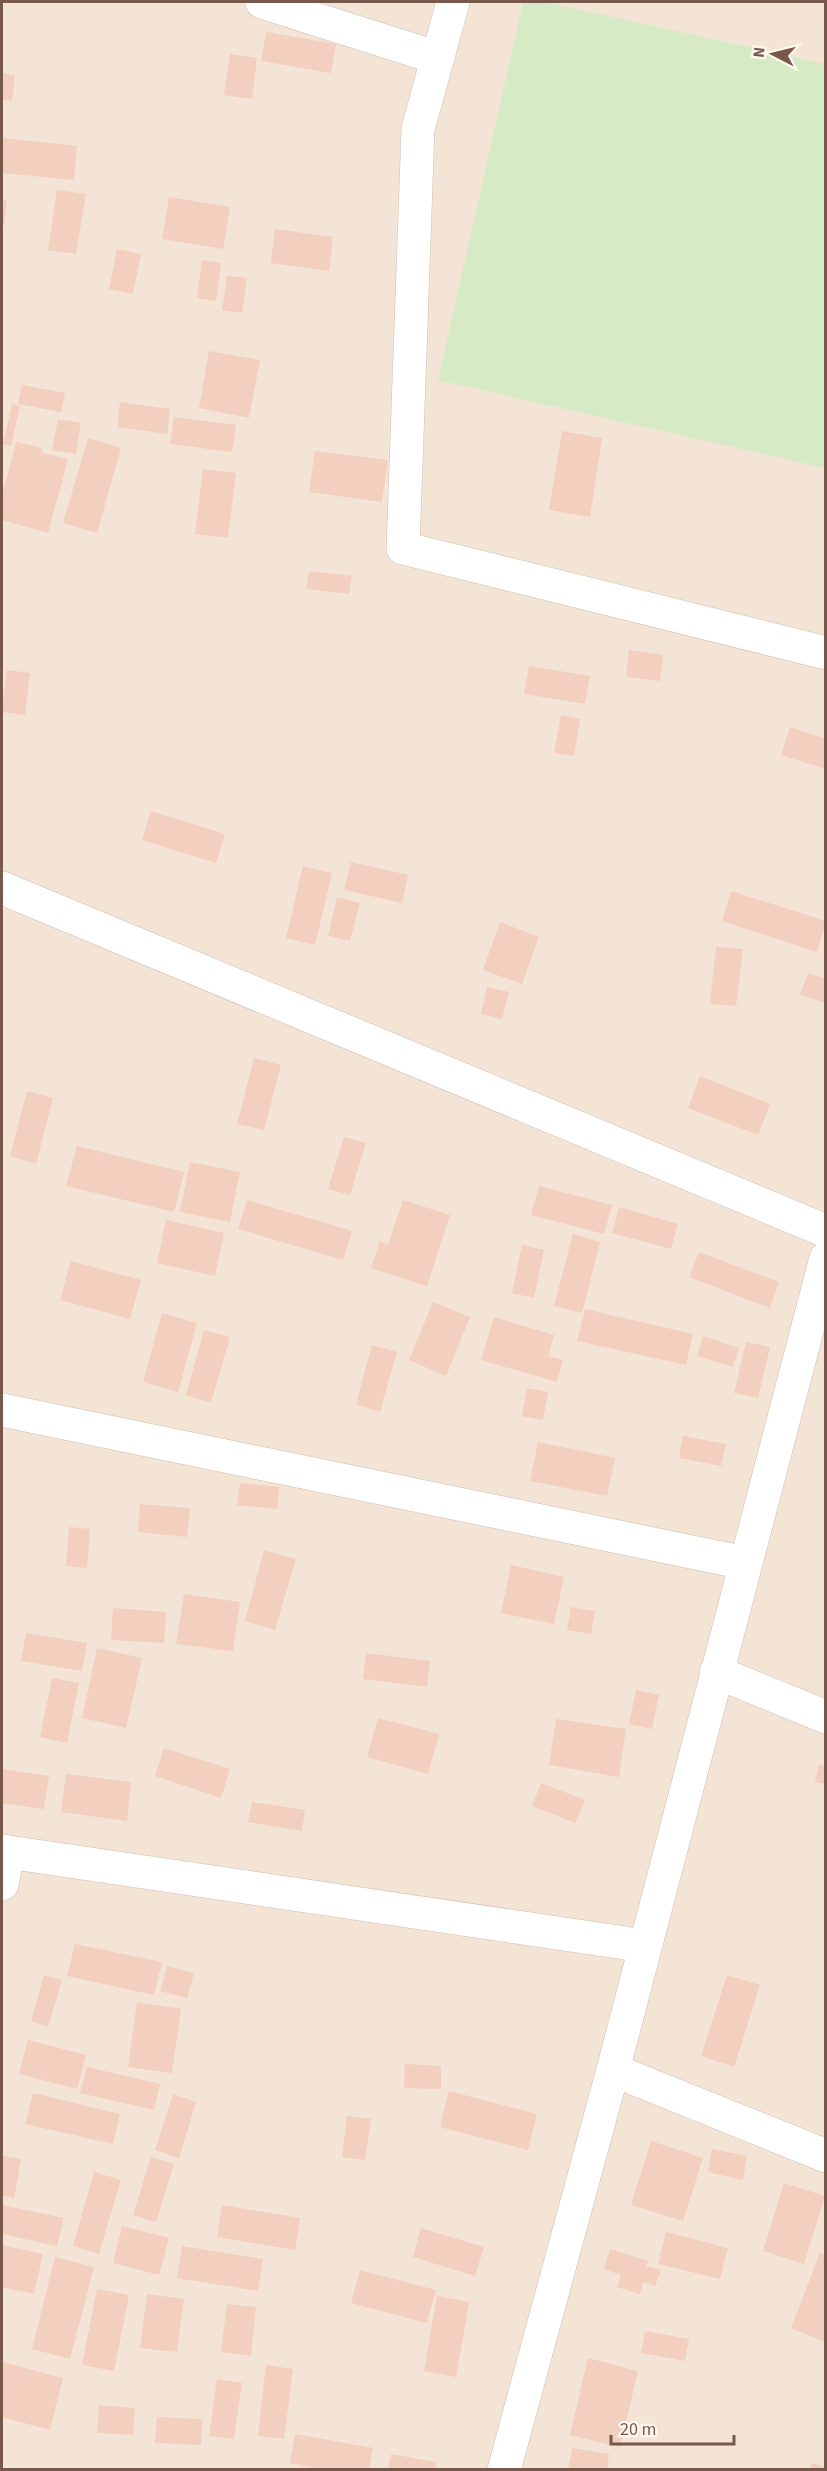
<svg xmlns="http://www.w3.org/2000/svg" width="827" height="2471" viewBox="0 0 827 2471" font-family="'Source Sans 3',sans-serif">
	<rect width="100%" height="100%" fill="#fdf3e7"/>
	<rect fill="#f4e4d5" x="2" y="2" width="823" height="2467"/>
	<path fill="#d6ebc5" d="M523,2h22l280,62v404l-387,-88z"/>
	<g fill="#f2cfbe">
		<path d="M266,32l70,12 -5,29 -70,-12z"/>
		<path d="M230,54l27,4 -5,41 -28,-4z"/>
		<path d="M2,73l13,2 -3,26 -10,-1z"/>
		<path d="M2,138l75,8 -3,34 -72,-7z"/>
		<path d="M57,190l29,4 -10,60 -28,-4z"/>
		<path d="M169,197l61,10 -7,42 -61,-10z"/>
		<path d="M2,200l5,1 -3,24 -2,-1z"/>
		<path d="M275,229l58,8 -4,34 -58,-8z"/>
		<path d="M117,249l24,5 -8,40 -24,-5z"/>
		<path d="M202,260l19,3 -5,38 -19,-3z"/>
		<path d="M227,276l20,2 -5,35 -20,-3z"/>
		<path d="M209,351l51,9 -11,58 -50,-10z"/>
		<path d="M22,385l43,8 -4,19 -43,-8z"/>
		<path d="M120,402l50,7 -3,25 -50,-7z"/>
		<path d="M12,404l8,2 -9,40 -8,-2z"/>
		<path d="M174,417l62,8 -4,27 -62,-8z"/>
		<path d="M58,419l23,4 -5,31 -24,-4z"/>
		<path d="M562,431l40,7 -12,79 -41,-7z"/>
		<path d="M88,438l33,10 -24,85 -34,-10z"/>
		<path d="M16,442l26,6v5l26,6 -20,74 -46,-13v-24z"/>
		<path d="M315,451l73,9 -6,42 -73,-10z"/>
		<path d="M203,469l33,4 -8,65 -33,-4z"/>
		<path d="M309,571l43,5 -3,18 -43,-5z"/>
		<path d="M629,650l34,5 -3,26 -34,-4z"/>
		<path d="M529,666l61,10 -5,28 -61,-10z"/>
		<path d="M7,670l23,3 -5,42 -23,-3z"/>
		<path d="M561,715l19,4 -6,37 -20,-3z"/>
		<path d="M790,727l36,12v30l-45,-14z"/>
		<path d="M151,811l74,23 -9,29 -74,-23z"/>
		<path d="M351,862l57,13 -6,28 -58,-13z"/>
		<path d="M303,866l29,7 -17,72 -29,-7z"/>
		<path d="M731,891l95,30 -9,31 -95,-31z"/>
		<path d="M337,897l23,6 -10,38 -22,-5z"/>
		<path d="M500,922l39,15 -17,47 -39,-14z"/>
		<path d="M716,947l27,2 -7,57 -26,-2z"/>
		<path d="M808,973l18,6v24l-26,-8z"/>
		<path d="M487,987l22,5 -7,27 -21,-5z"/>
		<path d="M254,1058l27,7 -17,65 -27,-6z"/>
		<path d="M700,1076l70,28 -12,31 -70,-27z"/>
		<path d="M27,1091l26,7 -17,66 -26,-8z"/>
		<path d="M344,1137l22,6 -16,52 -22,-6z"/>
		<path d="M77,1146l107,26 -10,40 -108,-26z"/>
		<path d="M190,1162l50,10 -10,50 -50,-10z"/>
		<path d="M539,1186l73,19 -8,29 -73,-19z"/>
		<path d="M247,1200l105,31 -9,29 -105,-31z"/>
		<path d="M403,1200l47,15 -23,71 -56,-18 9,-27 8,4z"/>
		<path d="M619,1207l59,17 -7,25 -59,-16z"/>
		<path d="M166,1220l58,13 -9,43 -58,-13z"/>
		<path d="M573,1234l27,8 -18,71 -28,-7z"/>
		<path d="M522,1245l22,5 -10,48 -22,-5z"/>
		<path d="M699,1252l80,30 -9,26 -81,-31z"/>
		<path d="M71,1261l70,19 -11,39 -70,-19z"/>
		<path d="M433,1302l37,15 -24,59 -37,-16z"/>
		<path d="M585,1309l108,25 -7,31 -109,-24z"/>
		<path d="M162,1313l35,10 -19,69 -35,-10z"/>
		<path d="M494,1317l60,18 -6,21 15,4 -6,22 -76,-22z"/>
		<path d="M204,1330l26,7 -19,66 -25,-8z"/>
		<path d="M703,1336l36,12 -6,19 -36,-11z"/>
		<path d="M746,1342l24,5 -12,51 -24,-5z"/>
		<path d="M372,1345l25,7 -17,60 -24,-8z"/>
		<path d="M527,1388l21,4 -5,28 -21,-4z"/>
		<path d="M683,1436l43,8 -5,22 -42,-8z"/>
		<path d="M538,1442l77,16 -8,38 -77,-15z"/>
		<path d="M240,1483l39,4 -2,22 -40,-4z"/>
		<path d="M140,1504l50,4 -3,29 -49,-5z"/>
		<path d="M69,1527l21,2 -3,39 -21,-2z"/>
		<path d="M264,1550l32,9 -21,71 -30,-9z"/>
		<path d="M511,1565l53,12 -10,47 -53,-11z"/>
		<path d="M184,1594l56,8 -7,49 -57,-7z"/>
		<path d="M571,1607l24,4 -4,23 -24,-4z"/>
		<path d="M113,1608l53,4 -2,31 -53,-3z"/>
		<path d="M26,1633l61,10 -5,28 -61,-10z"/>
		<path d="M97,1648l45,10 -16,70 -44,-10z"/>
		<path d="M366,1653l64,8 -3,26 -64,-8z"/>
		<path d="M52,1678l27,5 -12,60 -27,-6z"/>
		<path d="M636,1690l23,5 -7,34 -23,-5z"/>
		<path d="M378,1718l61,16 -11,40 -61,-17z"/>
		<path d="M556,1719l70,10 -7,48 -70,-12z"/>
		<path d="M164,1748l66,21 -9,29 -66,-22z"/>
		<path d="M819,1764l7,2v18l-11,-2z"/>
		<path d="M2,1769l47,7 -5,33 -42,-6z"/>
		<path d="M66,1774l65,8 -4,39 -66,-9z"/>
		<path d="M541,1783l44,17 -10,23 -43,-17z"/>
		<path d="M252,1802l53,8 -3,21 -54,-9z"/>
		<path d="M75,1944l87,18 -8,33 -87,-19z"/>
		<path d="M167,1966l27,7 -7,25 -27,-7z"/>
		<path d="M44,1975l18,5 -14,47 -17,-6z"/>
		<path d="M727,1975l33,10 -26,82 -33,-11z"/>
		<path d="M137,2002l44,7 -9,64 -44,-6z"/>
		<path d="M28,2040l58,15 -9,34 -58,-15z"/>
		<path d="M405,2064l36,2v23l-37,-1z"/>
		<path d="M87,2067l73,17 -6,26 -74,-17z"/>
		<path d="M449,2091l88,23 -9,36 -88,-23z"/>
		<path d="M33,2093l87,21 -7,30 -88,-20z"/>
		<path d="M173,2094l23,8 -17,56 -24,-8z"/>
		<path d="M347,2116l24,3 -6,41 -23,-3z"/>
		<path d="M651,2141l52,17 -20,63 -52,-16z"/>
		<path d="M712,2149l35,7 -4,24 -35,-8z"/>
		<path d="M2,2156l19,3 -7,39 -12,-2z"/>
		<path d="M151,2157l23,7 -18,58 -23,-7z"/>
		<path d="M94,2172l27,8 -22,74 -26,-8z"/>
		<path d="M784,2183l41,13 -21,68 -41,-13z"/>
		<path d="M2,2205l62,13 -7,28 -55,-12z"/>
		<path d="M222,2205l78,13 -5,32 -78,-13z"/>
		<path d="M122,2226l47,12 -10,37 -46,-12z"/>
		<path d="M421,2228l63,19 -9,29 -62,-19z"/>
		<path d="M666,2232l62,16 -8,31 -62,-15z"/>
		<path d="M2,2245l41,9 -9,40 -32,-7z"/>
		<path d="M182,2246l81,13 -5,32 -81,-13z"/>
		<path d="M610,2249l38,12 -2,5 15,4 -6,16 -12,-4 -3,12 -23,-7 4,-12 -17,-6z"/>
		<path d="M820,2253l6,2v87l-35,-14z"/>
		<path d="M55,2257l39,10 -24,92 -38,-10z"/>
		<path d="M360,2270l76,20 -9,33 -76,-20z"/>
		<path d="M97,2289l32,6 -15,76 -32,-6z"/>
		<path d="M147,2294l37,5 -7,53 -37,-4z"/>
		<path d="M437,2296l32,6 -13,75 -32,-6z"/>
		<path d="M227,2304l29,3 -5,49 -30,-4z"/>
		<path d="M645,2331l44,8 -4,22 -44,-8z"/>
		<path d="M588,2358l50,13 -18,76 -50,-12z"/>
		<path d="M2,2362l61,16 -13,52 -48,-13z"/>
		<path d="M266,2365l27,4 -9,70 -26,-3z"/>
		<path d="M217,2379l25,4 -8,56 -25,-3z"/>
		<path d="M99,2405l36,3 -2,27 -36,-2z"/>
		<path d="M157,2417l45,2 -1,26 -46,-2z"/>
		<path d="M295,2434l78,14 -4,22h-45l-34,-7z"/>
		<path d="M572,2448l37,6 -2,16h-39z"/>
		<path d="M391,2454l45,8 -1,8h-47z"/>
		<path d="M812,2463l14,5v2h-16z"/>
	</g>
	<g fill="none" stroke-linecap="round" stroke-linejoin="round">
		<g stroke="#d1bcaf" stroke-width="34">
			<g id="minor">
				<path d="M262,2l176,56"/>
				<path d="M453,2l-35,127 -15,419 423,105"/>
				<path d="M2,888l824,343"/>
				<path d="M2,1410l743,153"/>
				<path d="M716,1672l110,45"/>
				<path d="M2,1851l643,95"/>
				<path d="M2,1884l6,-32"/>
				<path d="M613,2070l213,86"/>
				<path d="M504,2470l109,-400 213,-812"/>
			</g>
		</g>
		<use href="#minor" stroke="#fff" stroke-width="33"/>
	</g>
	<rect width="827" height="2471" fill="none" stroke="#77584b" stroke-width="6"/>
	<g transform="translate(773 54) rotate(277)" stroke="#fff7ed" stroke-width="4.5" paint-order="stroke">
	<path d="M0-4.5L10 22L0 15L-10 22Z" fill="#77584b"/>
	<text y="-9" font-size="16" font-weight="bold" text-anchor="middle" fill="#77584b">N</text>
	</g>
	<path d="M611 2435v9h123v-9" fill="none" stroke="#77584b" stroke-width="3"/>
	<text x="620" y="2435" font-size="18" fill="#77584b" stroke="#fff7ed" stroke-width="4.5" paint-order="stroke">20 m</text>
</svg>
